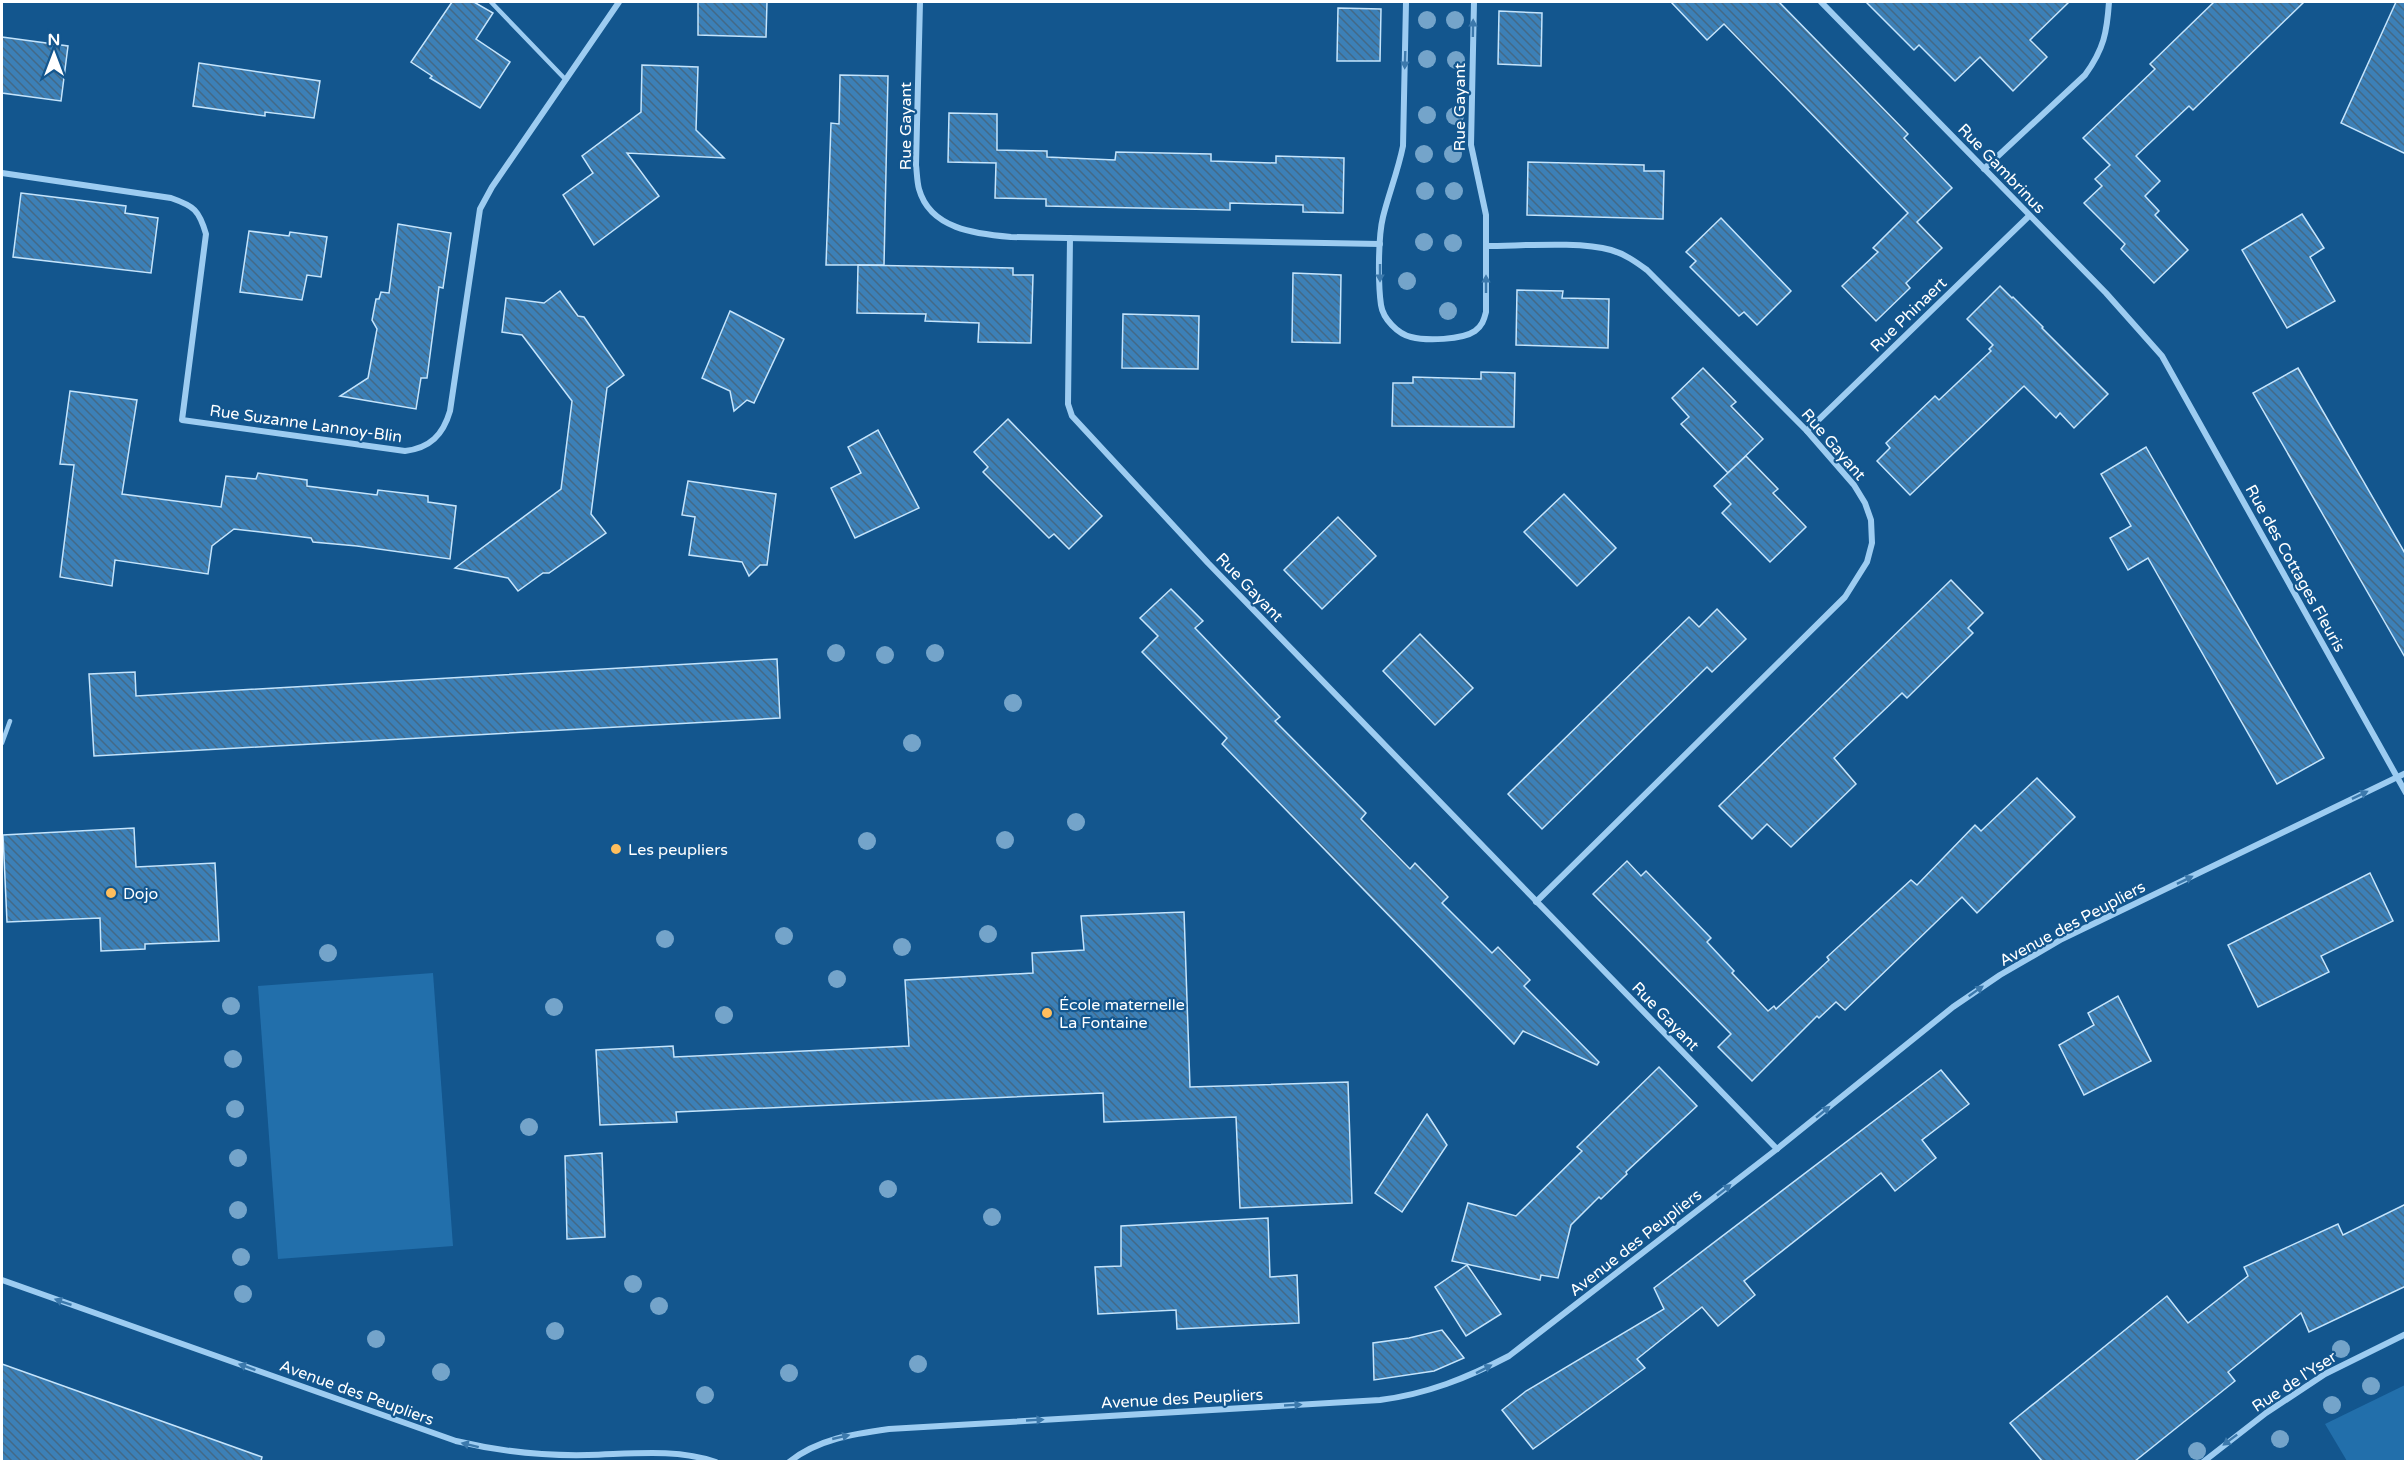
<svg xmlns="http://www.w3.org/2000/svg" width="2407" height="1463" viewBox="0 0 2407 1463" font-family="'Varela Round',sans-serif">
	<defs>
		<pattern id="building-back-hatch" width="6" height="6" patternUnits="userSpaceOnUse" patternTransform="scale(1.5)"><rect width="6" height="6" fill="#3c80b7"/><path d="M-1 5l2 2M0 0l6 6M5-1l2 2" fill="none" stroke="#436987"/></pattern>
	</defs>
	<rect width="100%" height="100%" fill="#13568e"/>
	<g fill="#226fab">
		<path d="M433,973l20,273 -175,13 -20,-273z"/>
		<path d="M2405,1385v76h-58l-22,-37z"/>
	</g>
	<g fill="url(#building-back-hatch)" stroke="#c4e4fc" stroke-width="1.5">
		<path d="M452,2h22l19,11 -17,26 34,23 -30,46 -50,-30 2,-2 -21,-14z"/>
		<path d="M698,2h69l-1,35 -68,-2z"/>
		<path d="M1671,2h108l129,132 -4,4 48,50 -35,34 25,26 -36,35 4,5 -34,33 -34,-35 36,-34 -5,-4 35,-35 -184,-189 -17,16z"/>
		<path d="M1866,2h203l-39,38 17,17 -34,34 -33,-34 -25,24 -36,-36 -5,5z"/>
		<path d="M2214,2h90l-111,108 -4,-4 -53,50 24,25 -15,15 14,15 -4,4 33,35 -34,33 -33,-34 4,-5 -41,-41 18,-17 -7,-7 15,-14 -27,-27 72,-69 -5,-5z"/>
		<path d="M2396,2h10v152l-65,-31z"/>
		<path d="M1338,8l43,1 -1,52h-43z"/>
		<path d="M1499,11l43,2 -1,53 -43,-2z"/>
		<path d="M2,37l66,9 -7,55 -59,-8z"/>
		<path d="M199,63l121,18 -6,37 -49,-6v4l-72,-10z"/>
		<path d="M642,65l56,2 -2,63 28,28 -97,-5 32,43 -65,49 -31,-50 30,-22 -11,-17 59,-44z"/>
		<path d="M840,75l48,1 -4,189h-58l5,-142 8,1z"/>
		<path d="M949,113l48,1v36l50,1v6l68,3 1,-8 95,2v7l65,2v-7l68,2 -1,55 -40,-1v-7l-73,-2v7l-184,-4v-7l-51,-1 1,-35 -48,-1z"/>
		<path d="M1528,162l116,3v6h20l-1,48 -136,-4z"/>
		<path d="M21,193l105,13 -1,7 33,5 -7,55 -138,-16z"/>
		<path d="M2302,214l22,34 -14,9 25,44 -48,27 -45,-78z"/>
		<path d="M1721,218l70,73 -34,34 -13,-13 -5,4 -49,-49 6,-6 -10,-9z"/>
		<path d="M398,224l53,9 -8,55 -4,-1 -12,91h-6l-5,31 -76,-13 28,-18 9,-49 -5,-9 4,-21h3l2,-7 8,1z"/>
		<path d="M249,231l40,5 1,-4 37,5 -6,40 -14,-2 -5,25 -62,-8z"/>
		<path d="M858,265l155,3v7h20l-2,68 -53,-1 1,-19 -54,-2 1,-7 -69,-1z"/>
		<path d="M1293,273l48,2 -1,68 -48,-1z"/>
		<path d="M2000,286l12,12 1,-1 30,30 -1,1 66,66 -34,34 -14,-15 -4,5 -32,-32 -114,109 -33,-34 13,-13 -4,-5 49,-47 4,4 52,-49 -2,-2 4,-4 -26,-26z"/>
		<path d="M1517,290l46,1 -1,7 47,1 -1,49 -92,-3z"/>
		<path d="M560,291l18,25 6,1 40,58 -17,13 -16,126 15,19 -57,40h-6l-25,18 -10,-13 -53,-10 106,-79 11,-88 -50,-66 -20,-3 4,-34 38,5z"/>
		<path d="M730,311l54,28 -30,64 -7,-3 -13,11 -4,-20 -28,-13z"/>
		<path d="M1123,314l76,2 -1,53 -76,-1z"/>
		<path d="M1703,368l33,34 -5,4 32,33 -35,34 -47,-49 8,-7 -17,-19z"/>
		<path d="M2298,368l108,187v104l-153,-266z"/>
		<path d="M1481,372l34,1 -1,54 -122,-1 1,-43h20v-6l68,2z"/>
		<path d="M70,391l67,9 -15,94 99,13 5,-31 30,3 2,-6 49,7v6l70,9 1,-5 50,6v6l28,4 -6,53 -93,-13 -44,-4 -2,-4 -77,-9 -22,17 -4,28 -93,-14 -3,26 -52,-9 14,-112 -14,-1z"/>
		<path d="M1008,419l94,97 -33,33 -15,-15 -5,4 -66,-66 5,-5 -14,-15z"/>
		<path d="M878,430l41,78 -64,30 -24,-50 30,-15 -13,-26z"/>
		<path d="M2146,447l178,311 -47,26 -129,-226 -20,12 -18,-32 21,-12 -30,-52z"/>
		<path d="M1746,456l32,33 -5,4 33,34 -36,35 -48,-49 9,-9 -17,-18z"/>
		<path d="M688,481l88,13 -9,71h-7l-11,11 -7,-14 -53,-7 6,-38 -13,-2z"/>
		<path d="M1564,494l52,54 -39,38 -53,-54z"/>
		<path d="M1338,517l38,39 -54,53 -38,-39z"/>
		<path d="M1951,580l32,33 -15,15 5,5 -66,65 -5,-5 -68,65 22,26 -65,63 -24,-23 -15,15 -33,-33z"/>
		<path d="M1171,589l32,32 -8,7 85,89 -5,4 91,92 -5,6 49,50 5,-6 33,34 -6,6 50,50 6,-6 32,33 -6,6 75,76 -2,3 -74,-34 -9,13 -292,-300 5,-6 -85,-86 16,-16 -18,-18z"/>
		<path d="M1717,609l29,30 -34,33 -5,-5 -165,162 -34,-35 181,-177 10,10z"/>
		<path d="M1420,634l53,54 -38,37 -52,-54z"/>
		<path d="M777,659l3,59 -686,38 -5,-82 46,-2 1,24z"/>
		<path d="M2037,778l38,39 -98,96 -15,-16 -117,113 -9,-8 -17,16 -2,-2 -65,65 -34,-34 13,-13 -138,-140 34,-33 14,15 5,-5 65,67 -4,4 27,29 -2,2 36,38 6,-5 2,3 53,-49 -2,-3 84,-77 6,5 58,-60 6,6z"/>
		<path d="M134,828l2,39 79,-4 4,78 -74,3v5l-44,2 -1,-33 -93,4 -4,-87z"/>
		<path d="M2370,873l23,48 -72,35 8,16 -71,35 -30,-62z"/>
		<path d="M1184,912l6,175 158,-5 4,121 -112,5 -4,-91 -132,5 -1,-29 -427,19 1,10 -77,3 -4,-75 77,-4 1,11 235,-11 -4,-66 128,-7 -1,-20 52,-3 -3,-34z"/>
		<path d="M2118,996l33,65 -67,34 -25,-50 35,-20 -6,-12z"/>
		<path d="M1659,1067l38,39 -71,66 1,2 -26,25 -2,-2 -28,28 -13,53 -17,-3 -1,5 -88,-19 16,-58 48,13 66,-65 -5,-4z"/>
		<path d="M1941,1070l28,34 -47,36 14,18 -41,33 -14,-18 -137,108 11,14 -37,31 -16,-19 -65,52 8,9 -112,81 -31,-39 24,-19 138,-82 -10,-21z"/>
		<path d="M1427,1114l20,31 -45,67 -27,-19z"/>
		<path d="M602,1153l3,84 -38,2 -2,-83z"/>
		<path d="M2406,1204v82l-97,46 -8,-19 -73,59 7,9 -100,80h-93l-32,-38 157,-127 21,27 60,-47 -4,-9 94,-43 5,11z"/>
		<path d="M1268,1218l2,59 27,-2 2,48 -122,6 -1,-19 -78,4 -3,-47 26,-1v-40z"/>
		<path d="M1467,1265l34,49 -35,22 -31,-49z"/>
		<path d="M1442,1330l22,28 -30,13 -60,9 -1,-37 36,-5z"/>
		<path d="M2,1364l260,93 -1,4h-259z"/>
	</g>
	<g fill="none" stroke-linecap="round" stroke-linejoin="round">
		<g stroke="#9dccf1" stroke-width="4.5">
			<path d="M491,2l75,78"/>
			<path d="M2,743l8,-22"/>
		</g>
		<g stroke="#9dccf1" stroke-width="6">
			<path d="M920,2l-4,163c1,8 1,17 3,24 11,40 57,45 92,48l369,7"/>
			<path d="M1406,2l-3,144c-5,25 -14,47 -20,71 -5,20 -5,67 -2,88 2,14 17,29 30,32 15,4 51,3 64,-6 7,-5 9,-11 11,-19v-97l-15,-70 3,-143"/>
			<path d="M1821,2l285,291 56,63 244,437"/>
			<path d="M1984,169l101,-94c19,-26 22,-43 24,-73"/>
			<path d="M2,173l169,25c23,8 28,12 35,36l-24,186 223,31c25,-3 38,-16 45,-40l30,-202 12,-22 127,-185"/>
			<path d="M1070,238l-2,166 4,12 136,147 569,586"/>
			<path d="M1486,246c34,0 94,-5 125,4 14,4 25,12 36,20l160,161 47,54 11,18 6,17 1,23 -5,19 -22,35 -309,305"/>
			<path d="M1807,431l222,-215"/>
			<path d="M2,1280l454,161c46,11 86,15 132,14 42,-1 88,-7 128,7"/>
			<path d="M789,1462c29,-23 64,-28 100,-33l491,-29c47,-6 87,-22 129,-44l268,-207 176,-142 47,-32 62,-36 344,-166"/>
			<path d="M2203,1462l63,-49 59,-39 81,-40"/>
		</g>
	</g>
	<g fill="#74a4ca">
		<circle cx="1427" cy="20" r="9"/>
		<circle cx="1455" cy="20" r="9"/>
		<circle cx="1427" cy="59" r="9"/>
		<circle cx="1456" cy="60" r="9"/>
		<circle cx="1427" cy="115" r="9"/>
		<circle cx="1455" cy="116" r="9"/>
		<circle cx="1424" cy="154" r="9"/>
		<circle cx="1453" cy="154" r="9"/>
		<circle cx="1425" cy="191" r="9"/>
		<circle cx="1454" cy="191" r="9"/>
		<circle cx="1424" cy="242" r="9"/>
		<circle cx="1453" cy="243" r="9"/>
		<circle cx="1407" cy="281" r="9"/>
		<circle cx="1448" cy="311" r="9"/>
		<circle cx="836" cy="653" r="9"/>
		<circle cx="935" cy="653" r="9"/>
		<circle cx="885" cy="655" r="9"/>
		<circle cx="1013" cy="703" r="9"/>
		<circle cx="912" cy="743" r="9"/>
		<circle cx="1076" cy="822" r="9"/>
		<circle cx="1005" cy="840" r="9"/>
		<circle cx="867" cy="841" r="9"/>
		<circle cx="988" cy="934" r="9"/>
		<circle cx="784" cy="936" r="9"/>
		<circle cx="665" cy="939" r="9"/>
		<circle cx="902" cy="947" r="9"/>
		<circle cx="328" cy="953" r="9"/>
		<circle cx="837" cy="979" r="9"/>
		<circle cx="231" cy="1006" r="9"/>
		<circle cx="554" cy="1007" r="9"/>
		<circle cx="724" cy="1015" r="9"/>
		<circle cx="233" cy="1059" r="9"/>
		<circle cx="235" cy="1109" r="9"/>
		<circle cx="529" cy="1127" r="9"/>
		<circle cx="238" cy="1158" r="9"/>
		<circle cx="888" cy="1189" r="9"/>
		<circle cx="238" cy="1210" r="9"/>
		<circle cx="992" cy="1217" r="9"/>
		<circle cx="241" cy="1257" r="9"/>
		<circle cx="633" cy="1284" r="9"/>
		<circle cx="243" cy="1294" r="9"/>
		<circle cx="659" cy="1306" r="9"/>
		<circle cx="555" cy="1331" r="9"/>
		<circle cx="376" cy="1339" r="9"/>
		<circle cx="2341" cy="1349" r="9"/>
		<circle cx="918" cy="1364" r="9"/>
		<circle cx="441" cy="1372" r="9"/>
		<circle cx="789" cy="1373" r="9"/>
		<circle cx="2371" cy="1386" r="9"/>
		<circle cx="705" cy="1395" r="9"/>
		<circle cx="2332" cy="1405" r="9"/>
		<circle cx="2280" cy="1439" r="9"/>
		<circle cx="2197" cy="1451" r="9"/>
	</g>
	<defs><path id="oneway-solid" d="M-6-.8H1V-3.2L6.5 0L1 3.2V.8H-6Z" transform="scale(1.5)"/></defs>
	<g fill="#3c79ac">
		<use href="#oneway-solid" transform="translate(1473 28) rotate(-89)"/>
		<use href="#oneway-solid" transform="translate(1405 60) rotate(92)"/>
		<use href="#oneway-solid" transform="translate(1380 273) rotate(90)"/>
		<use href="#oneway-solid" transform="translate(1486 284) rotate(-90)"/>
		<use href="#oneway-solid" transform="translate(2360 795) rotate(-26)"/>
		<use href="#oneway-solid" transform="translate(2185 880) rotate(-26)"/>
		<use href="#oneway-solid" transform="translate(1976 991) rotate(-35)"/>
		<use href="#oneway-solid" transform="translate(1823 1112) rotate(-39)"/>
		<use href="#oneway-solid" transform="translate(1724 1190) rotate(-38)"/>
		<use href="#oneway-solid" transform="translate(63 1302) rotate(-161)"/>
		<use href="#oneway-solid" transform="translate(247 1367) rotate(-160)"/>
		<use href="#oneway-solid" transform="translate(1484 1369) rotate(-27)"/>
		<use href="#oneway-solid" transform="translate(1293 1405) rotate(-3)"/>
		<use href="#oneway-solid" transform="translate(1035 1420) rotate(-3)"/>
		<use href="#oneway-solid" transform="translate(841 1437) rotate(-13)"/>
		<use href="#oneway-solid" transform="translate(2230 1440) rotate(143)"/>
		<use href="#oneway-solid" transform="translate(470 1445) rotate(-166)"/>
	</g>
	<g fill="#ffbe5d" stroke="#13568e" stroke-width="2">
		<circle cx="616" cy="849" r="6"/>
		<circle cx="111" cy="893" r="6"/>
		<circle cx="1047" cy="1013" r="6"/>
	</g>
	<g text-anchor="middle" stroke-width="4.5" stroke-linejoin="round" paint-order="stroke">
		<g font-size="16" fill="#fff" stroke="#13568e">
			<text transform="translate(1459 107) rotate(-90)" y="6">Rue Gayant</text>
			<text transform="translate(905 126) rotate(-90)" y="6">Rue Gayant</text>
			<text transform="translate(2002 168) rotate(46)" y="6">Rue Gambrinus</text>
			<text transform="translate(1908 314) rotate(-44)" y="6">Rue Phinaert</text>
			<text transform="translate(306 423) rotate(8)" y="6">Rue Suzanne Lannoy-Blin</text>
			<text transform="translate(1834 444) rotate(49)" y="6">Rue Gayant</text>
			<text transform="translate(2296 568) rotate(61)" y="6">Rue des Cottages Fleuris</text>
			<text transform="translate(1250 587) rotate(46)" y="6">Rue Gayant</text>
			<text transform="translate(2072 923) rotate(-28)" y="6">Avenue des Peupliers</text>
			<text transform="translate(1666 1016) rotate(46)" y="6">Rue Gayant</text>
			<text transform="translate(1635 1242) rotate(-38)" y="6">Avenue des Peupliers</text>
			<text transform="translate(2294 1381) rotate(-33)" y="6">Rue de l'Yser</text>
			<text transform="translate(357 1392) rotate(20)" y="6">Avenue des Peupliers</text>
			<text transform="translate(1182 1398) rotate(-3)" y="6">Avenue des Peupliers</text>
		</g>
		<g font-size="16" fill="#fff" stroke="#13568e" text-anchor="start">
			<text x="628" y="855">Les peupliers</text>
			<text x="123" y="899">Dojo</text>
			<text x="1059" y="1010">École maternelle<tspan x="1059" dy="18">La Fontaine</tspan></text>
		</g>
	</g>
	<rect width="2407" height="1463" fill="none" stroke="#ffffff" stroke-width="6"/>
	<g transform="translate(54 54)" stroke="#13568e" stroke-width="4.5" paint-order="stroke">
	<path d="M0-4.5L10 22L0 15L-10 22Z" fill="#ffffff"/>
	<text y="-9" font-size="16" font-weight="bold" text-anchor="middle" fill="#ffffff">N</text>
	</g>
</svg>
